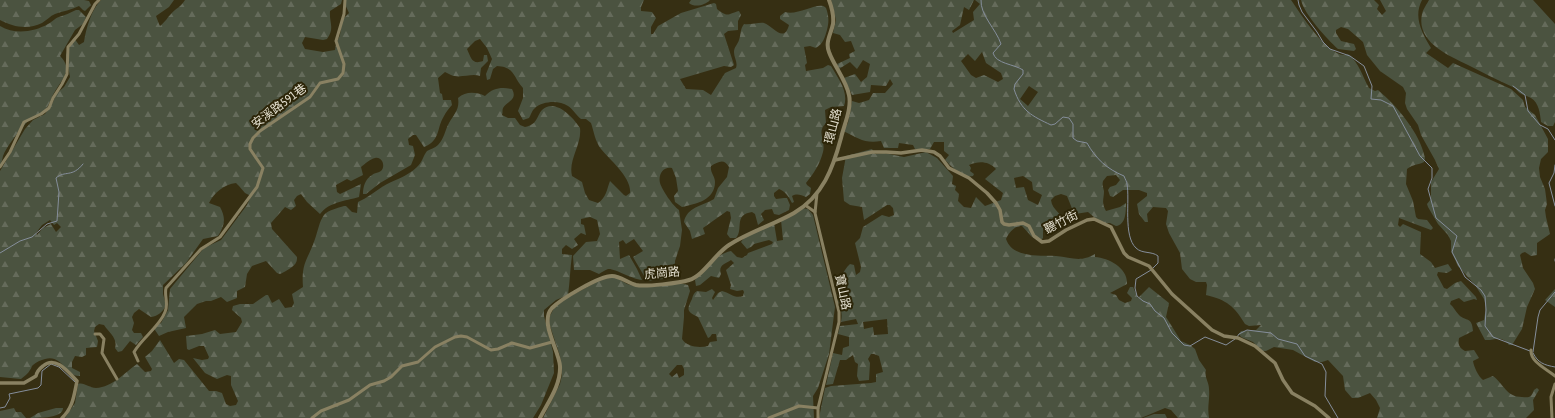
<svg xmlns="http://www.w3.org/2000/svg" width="1555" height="418" viewBox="0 0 1555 418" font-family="'Asap Condensed','Noto Sans TC',sans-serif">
	<defs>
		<pattern id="forest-firs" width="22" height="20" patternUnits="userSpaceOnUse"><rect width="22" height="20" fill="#4b5340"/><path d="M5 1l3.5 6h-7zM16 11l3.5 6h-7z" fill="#656b5b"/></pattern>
	</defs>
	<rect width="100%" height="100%" fill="#362f13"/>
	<path fill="#4b5340" d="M1154,414h11l2,4h-39h15z"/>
	<g fill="url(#forest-firs)" fill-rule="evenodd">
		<path d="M0,0h84l5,1 2,4 -6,6 -2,-1 -4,-4c-8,4 -16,5 -24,8 -5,2 -8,6 -13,9 -14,7 -29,4 -42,-3z"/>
		<path d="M101,0h73l-5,7 -13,9 3,8 1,2c6,-5 7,-8 11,-12 5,-6 10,-7 14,-14h157l-1,4 -11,7c-1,12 5,17 -3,28l-4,1 -18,-3 -3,6 3,6 18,3 12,-2 1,-6 4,-9 2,-15 7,-7 -5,-11 1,-2h299l-3,7v4l11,1 4,6 -5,9v7h2l5,-8 23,-13 33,-10 2,1 1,5c11,9 11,5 22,2l2,4 -3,6v9l-10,1 -4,3 10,31 -3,2 -7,-1 -44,13 6,10 17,1 8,5 14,-22 11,-5c2,-6 -2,-10 -2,-16 0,-5 4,-8 5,-12 2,-6 1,-11 5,-16 6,1 16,-2 20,-1 9,3 20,21 25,2l-9,-6v-3l5,-4c14,4 35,-12 41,-4 3,8 3,14 1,22 -2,7 -4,14 -11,18l-6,-2 -6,1 3,16 -2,2 1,6 17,-3 5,-3 3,1c7,12 18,26 13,40l-13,1 -6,3 1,13c-10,9 0,18 -3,29 -3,12 -9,21 -17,31l1,2 4,3 -1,6 -4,3c-5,-2 -9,-4 -14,-1l2,6 -2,1c-3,-6 -7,-12 -13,-14l-5,4v3l2,3 8,-1h3l3,7 -1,5 -10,5 -5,-1 -2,-5 -7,1 -4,4 3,6 -6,5 -3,-11 -3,-2c-19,3 -8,17 -16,26h-6l-3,-4 4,-16 -1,-6 -3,-1 -24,17 2,6 -13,5 -2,-8 -6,-9c3,-15 18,-16 30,-23l4,-11 9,-11 2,-10c-5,-9 -11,-5 -18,-1 -1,7 4,10 4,16 0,18 -19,22 -33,25l-7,-5 -1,-6 4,-5 -2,-13 -4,-10c-9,-2 -14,7 -12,15 2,7 13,23 19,27l3,20 -2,16 -5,15v13l-4,4 -24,3 -14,-24 10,-6 -9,-12 -8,5 -3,-4 -4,2 1,17 9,-4 8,14 5,11c-10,-1 -28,-12 -34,-11 -3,1 -6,3 -9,5l-9,-4h-16l-1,-14 13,-14 11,-1 3,-7 -3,-14 -7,-3 -9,2v5l3,1 2,10 -5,-2 -7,6 4,6 -6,4 -6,-4 -4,4v5l10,1c-2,14 -2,26 -4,40l-12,5 -12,10v6l9,36 1,21 -13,32 -8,13h-468l10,-15 3,-19c6,-2 11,4 18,4 17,-1 28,-15 41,-24l8,8 6,-1 1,-2 -7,-12 7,-6 8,-11 14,23 5,-4 5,1 25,31h7l6,2 4,11 4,2 6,-1 2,-4 -7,-16v-9l-4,-1 -10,4 -12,-6 -12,-15 9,2 6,-1 1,-2 -5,-11h-5l-10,4 -2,-1 -1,-13 16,-2 13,-4 5,4 16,-2 6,-10 -1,-4 -9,-8 1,-4 7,-2h13l13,-9h2l4,8 7,-4 6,9 7,-1 2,-4 -2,-9 11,-7c-2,-25 5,-27 12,-48 3,-8 4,-17 9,-24 4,-5 14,-7 20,-9h2l6,6 5,1 1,-11c9,-4 16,-10 24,-15 11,-7 25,-10 35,-20 5,-4 6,-11 10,-16 3,-2 8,-3 11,-6 6,-6 7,-15 11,-22 5,-9 11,-14 9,-25 8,-7 18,-6 27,-2 8,-8 16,-9 27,-7 6,11 -5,12 -9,19 -1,2 0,5 -1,7l6,3h7l5,7 5,2c13,-3 11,-10 17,-17 13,-13 32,8 38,18 2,17 -12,31 -8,48l10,6 3,11 4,7 9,3c8,-5 9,-14 12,-22l14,14 2,1 4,-3c2,-15 -20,-33 -29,-44 -6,-8 -7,-17 -10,-26l-5,-4h-5c-5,-4 -8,-10 -13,-13 -9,-6 -25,-5 -33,2 -3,2 -4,7 -6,10l-6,2 -5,-9 5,-13v-10c-10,-11 -8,-21 -26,-22l-4,3 -3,10 -3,1 -1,-6 6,-15 -5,-11 -7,-9 -5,2 -8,8c4,9 5,16 16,12l1,-6h3l1,6 -7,7 -1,8c-9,-3 -20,3 -29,-1 -2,-1 -4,-2 -6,-3l-7,6 2,15 2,1 1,6h8l1,5c-3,3 -6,7 -8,11 -8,13 -3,24 -20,31l-8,-12h-3l-5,4 1,6 4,1 2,9 -4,10 -31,18 -14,11h-3c0,-7 2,-15 9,-19 2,-2 6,-2 9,-4 5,-5 1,-15 -6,-13 -5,1 -10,6 -14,9l2,8 -12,6 -4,-2 -11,6 1,7 3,2 21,-10 -2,13c-14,4 -30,5 -39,17l-13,-12 -6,-8 -4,2 -3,4 2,6 -5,4 -6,-3 -14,16 1,6 25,28c1,9 -10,13 -17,17l-3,-1 -11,-12 -14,5 -5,8 -2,13 -8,4v7l-10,4 -6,-5 -10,4h-5l-9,3 -13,13 2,11 -18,4 -9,4 -6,-9 8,-4 7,-13 2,-21 34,-41 17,-8 26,-35 4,-9 -6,-3 -6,-7 -3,-3c-12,1 -22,10 -27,20l11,4c6,11 5,18 -2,29l-15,3 -17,24 -23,22v9l3,11c-3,7 -8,11 -15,12l-12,-8 -5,4 -2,4 2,6 -2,7 2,3h7l2,4 -7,8 -6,-4 -8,10 -4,1 -3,-4c3,-10 -6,-15 -11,-23l-5,-1 -4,3 -1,4 4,10 -1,6 -11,1v7l-4,2 -7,-1 -3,6v6l8,4v4c-15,1 -17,-22 -35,-17 -4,1 -9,3 -12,6 -2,1 -1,3 -3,5 -2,4 -6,6 -9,9l-21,-2v-206l25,-42 8,-9 12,-6 8,-12 3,-8 8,-7 6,-10 -4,-22 8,-17 5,7 5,-3c2,-13 7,-32 17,-42zM50,220l4,5 3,-2 4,4 -5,5 -5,-8 -8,4 -6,7 -1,-2 6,-8z"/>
		<path d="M691,0h19c-5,5 -15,8 -21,3z"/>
		<path d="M831,0h143l-5,10 -5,-3 -4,18 -8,6 1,2 21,-13 -1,-8 7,-8 -5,-4h316c9,13 40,62 57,54 12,10 14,22 21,34l6,3 3,-1c19,16 42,43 47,68l-1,4c-6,3 -11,2 -17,7l-1,15 7,17 3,16 2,2 9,1 6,8 -2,2 -32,-12 -1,7 2,2 3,-3 18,8 -1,22 11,8 4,6 13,-4 4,6 -5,3 -9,-1 -1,3 7,13 3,1 8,-6 6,-2 15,16 1,3 -3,-1 -10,3 -5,-4 -8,3 -1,3c4,3 5,7 9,11 7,7 13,1 14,16l-14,7c-1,7 0,9 6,13l9,-1 5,8 -6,3c1,6 5,15 10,19l10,-4c11,8 13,21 29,21 8,1 9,0 12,-7l3,-2 2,2 -6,10 1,10 -8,8h-149l3,-10 -4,-8 -6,-7 -12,5h-6l-7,-8 -2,-14 -15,-16 -6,2h-7l-22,-12 -19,-3 -8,4h-4l-9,-9 -12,-5 -2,-3 2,-3 15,-1 5,-5 -12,1 -4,-2c-11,-18 -18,-24 -39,-29l1,-10 -1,-3h-10l-6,-3 -8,-10 -2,-16 -11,-20 -3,-9 2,-13 -2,-3 -13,-1 -6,7 1,8h-3l-6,-8 -2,-10 10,-8v-3l-8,-3h-16l-10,7 -3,-1 -2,-6 2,-3 6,-2 4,-5 -4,-5 -9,1 -4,5c-1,4 0,6 1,10 0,8 -3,11 2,20l14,-4 6,-4c0,8 0,22 -10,23l-6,-3h-9l-13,-11 -13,2 -2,-3 -6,-15 -6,-2 -6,2 -4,4c1,11 13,14 15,25l-2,2 -13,-1 -8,5v7l-2,2 -9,-3 -10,-11c-8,0 -13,7 -16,13 7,20 34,16 50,17 15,1 24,7 39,-2v3c14,1 33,11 32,27l-17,9 6,2 3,5 6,3 6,-2 1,-3 -5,-5 3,-6h3l5,11 11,-11 20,16 -3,14 15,24 9,4 5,4 4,11 7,10c-2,7 3,12 3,19 1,11 -2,17 0,29h-31l-7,-8 -6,-2 -24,10h-322l6,-30 6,-2 40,-3 5,-1v-8l7,-2 -4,-16 -5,-2h-3l-3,5 2,4 -1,17 -10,1 -2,-5 1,-12 -3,-2 -2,-7 -7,5h-6l-7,24 -7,1 7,-32 9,2 1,-7 6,-2v-9l-11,-3 2,-8 18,-2 -2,-5 -15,3c2,-12 -1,-11 -3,-22 -3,-11 4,-29 12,-36l4,1 2,10 4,-3 1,-5 -6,-24 5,-5 3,-11 19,-12 7,2 5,-2 -1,-7 -3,-3h-3l-23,15 -2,-13 -12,-2 -6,-4 -2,-23 4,-22 26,-7 3,5 9,-1 20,4 22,-5 11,6 16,18 -1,8 4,2 -1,4 4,4 -1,7 6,6 7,1 5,-11 9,9 16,-6 2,-7 -18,-14 11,-10c-8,-8 -17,-8 -27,-4l2,3 -1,3 4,3 -1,2c-12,2 -20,-8 -28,-16l4,-5 -5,-4v-9h-10l-4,7h-15l-2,-4 -14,-2 -1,5h-14l-3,-7c-16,3 -23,-3 -38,-10l5,-8 4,-22 7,2 10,-3 4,-7h12l8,-9 -3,-5 -4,7 -15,-1 -1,7 -18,3 -8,-17 11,-4 6,8 6,-5 3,-13 -7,-4 -6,9 -7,-7 -11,7 -2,-5 13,-6 -1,-4 6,-3 -4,-10 -6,1 -5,-7 -7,-2 3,-13zM982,52l4,11 15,10 2,6 -5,3 -14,-7 -8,3 -5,-3 -10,-14 7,-7 7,7zM1029,86l9,6 -10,14 -8,-7zM1023,176l9,6 1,8 9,5 -4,10 -10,-5 -4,-13 -8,1 -2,-10zM887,319l1,15 -14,1 -1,-8 -9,2 -1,-7z"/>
		<path d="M1301,0h73l5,5 -2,4 5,6 4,-4 -6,-11h42c-9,17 0,33 9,48l-5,5 22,15 5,-5 58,26 12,11 2,7 10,8 13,24v13l-7,7 -2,9 1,9 5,12 2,15 -2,6 1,7 4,17 -13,9v12l-6,1 -6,-4 -3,1 -2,2 3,13 10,15 2,6 -8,18 -5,22 -10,16h-3c-8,-11 -15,-4 -24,-5l-9,-17 8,-3 2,-13 -2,-8 -9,-14 -17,-19 -7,-15v-10l-3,-6 -10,-11 -10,-17 -1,-3 4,-5v-17l8,-13 -4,-9 -14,-25 -3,-10 -11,-16 -2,-6 1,-10 -3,-6 -23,-16 -13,-16 -4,-13 -15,-13 -7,-2 -5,3v3l5,8 13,3 2,5 -2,2 -16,-2c-11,-10 -34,-35 -37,-49z"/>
		<path d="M1429,0h104l22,24v98l-2,4h-5l-7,-4c-1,-9 -2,-19 -10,-24 -7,-4 -10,-2 -16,-10 -16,-7 -31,-15 -47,-23 -20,-10 -52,-23 -46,-51 1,-5 5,-10 7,-14z"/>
		<path d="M76,10h3l7,7 -3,7 -8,6 -15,26c14,14 2,23 -6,37 -3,5 -5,14 -10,18 -6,5 -14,7 -18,12 -7,8 -20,24 -23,33 -1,4 -1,6 -3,9v-139c15,9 34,6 48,-2 4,-2 7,-6 11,-7 6,-2 11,-4 17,-7z"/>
		<path d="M802,208l6,1 5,6 22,92 -6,47 -11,34 -5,8 1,22h-271l17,-34 2,-9 -2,-19 -11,-33 1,-7 4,-8 13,-10 37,-20 11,-1 12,7 11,3 41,-4 9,2 2,6 -6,19v7l-2,22c5,8 17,9 26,7l2,-4 7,-1 -1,-7h-4l-2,3 -2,1 -10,-21c-12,-5 -11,-8 -6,-18 1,-4 2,-6 5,-8l9,1 6,-3 3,3 -3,6 1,2 5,-7 4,-2c8,2 13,8 21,5l1,-4 -1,-2 -6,1 -7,-2 1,-4 -5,-15 8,-7 -3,-3c-6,4 -13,5 -10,14l-2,4 -8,-2 -11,9 -4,1 -1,-6c10,-11 21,-26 36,-29l6,6 5,1 5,-3 1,-2 24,-9 1,-2 -4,-2 -15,4 -3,3 -4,2 -6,-7 3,-4 30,-15 3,18 6,-1 -2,-20zM677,365h5l2,4v6l-5,3 -2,-5 -5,4 -3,-3z"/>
		<path d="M1555,289v18l-10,-7z"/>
		<path d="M14,408l2,4h5l5,6h-26v-7z"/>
		<path d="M56,408h7c0,10 -23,10 -33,10l8,-5z"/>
	</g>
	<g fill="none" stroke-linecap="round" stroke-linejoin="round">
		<g stroke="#858e9b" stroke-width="1">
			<path d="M981,0c-1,15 15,29 20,44l-8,9c3,11 21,11 30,17v4l-8,10 -1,5c7,22 18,27 37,36l4,-1 8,-7 6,1 4,6v14l4,3 10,2c9,16 20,26 37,33 1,3 3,6 3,8 3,16 -4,52 9,64 6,6 16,3 22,8v7l-5,5"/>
			<path d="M1298,0l1,5 3,7 15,20 6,10 7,7 20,7 14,10 8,20 -1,13 10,1 12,6 27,50 12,12v10l-4,11 8,29 21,18 -5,16 13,25 16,13 4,6 1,14 -1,16 8,11 37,14"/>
			<path d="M1513,86l12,9 3,16 12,14 8,4 7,11"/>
			<path d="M1555,165l-1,8 -5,10 6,23"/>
			<path d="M0,253l20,-12 12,-4 15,-13 10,-3 2,-29 -3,-14c9,-8 16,0 27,-14"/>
			<path d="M1555,259v2"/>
			<path d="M1151,270l-15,9 -1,9 2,8 6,5 7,3 5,7 9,7 8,15 12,12 6,1 15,-9 21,8 9,-6"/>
			<path d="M1237,337l2,-3 8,-4 24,3 7,6 19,5 8,12 17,8 4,8 -1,24 13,22"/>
			<path d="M1533,352l5,-35 2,-7 15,-18"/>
			<path d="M1533,353c5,10 11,12 22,14"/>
			<path d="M0,408l5,-1 5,-9 -1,-4 29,-6 3,-3 1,-14 9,-7 8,3 16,15"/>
		</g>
		<g stroke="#898162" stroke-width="3">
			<path d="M0,167l10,-15 14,-30 17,-8 8,-6 4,-10 9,-14 5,-10 1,-27 11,-13 16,-30 4,-4"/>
			<path d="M817,193l-2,20 24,99v10l-21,86v10"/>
			<path d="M805,205l10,7"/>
			<path d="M95,334h5l4,5 -2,14 15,26"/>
			<path d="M1531,350c-1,12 16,19 24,26"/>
			<path d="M138,361l-4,-9c8,-14 26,-26 31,-40 4,-8 -1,-16 1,-24l35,-39 19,-12 37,-50 6,-19 -13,-19v-5l3,-6 7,-7 50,-34 10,-14 18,-4 5,-6 1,-9 -8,-23 8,-27 1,-14"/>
			<path d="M312,418l9,-7 28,-11 21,-15 14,-4 7,-4 11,-11 16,-4 17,-15 20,-10 6,-1 6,1 24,13 7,-1 14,-6 18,5 22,-6"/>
			<path d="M769,418l30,-12 19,2"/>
			<path d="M1552,418l-1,-21 4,-13"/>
		</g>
		<g stroke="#898162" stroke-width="3.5">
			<path d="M835,160l37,-8h14l15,1 21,-3 12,2 6,4 9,12 20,10 18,15 9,10 4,7 2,12 2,2 5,1 14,-2 6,3 5,10 8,6 7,-1 17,-11 21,-10 7,-1 17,8 13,26 4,4 21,9 23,28 40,36 12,6 14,2 17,8 20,17 8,17 9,13 23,13 14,12"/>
			<path d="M0,383h24l12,-7c1,-5 3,-7 7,-10 13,-11 26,7 34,15 -3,14 -4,27 -15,37"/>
		</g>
		<path stroke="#898162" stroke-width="4" d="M540,418c8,-16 21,-33 20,-52 -1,-16 -21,-44 -8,-58 9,-9 47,-32 60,-32 8,0 16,7 24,9 9,2 44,-2 53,-5 14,-4 26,-26 40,-35 20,-13 44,-20 65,-32 29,-17 39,-45 47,-75 3,-13 11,-30 8,-43 -3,-15 -15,-29 -20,-43 -4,-10 2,-18 4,-28 1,-8 -1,-16 -4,-24"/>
	</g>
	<g text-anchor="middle" stroke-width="4" stroke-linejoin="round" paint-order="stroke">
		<g font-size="12" fill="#e3dfcf" stroke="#2c2508">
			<text transform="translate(279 106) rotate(-37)" y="4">安溪路591巷</text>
			<text transform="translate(833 126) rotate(-76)" y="4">環山路</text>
			<text transform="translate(1061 222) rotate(-27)" y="4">聽竹街</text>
			<text transform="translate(662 273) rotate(-5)" y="4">虎崗路</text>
			<text transform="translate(843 292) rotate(78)" y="4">寶山路</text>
		</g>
	</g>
</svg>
